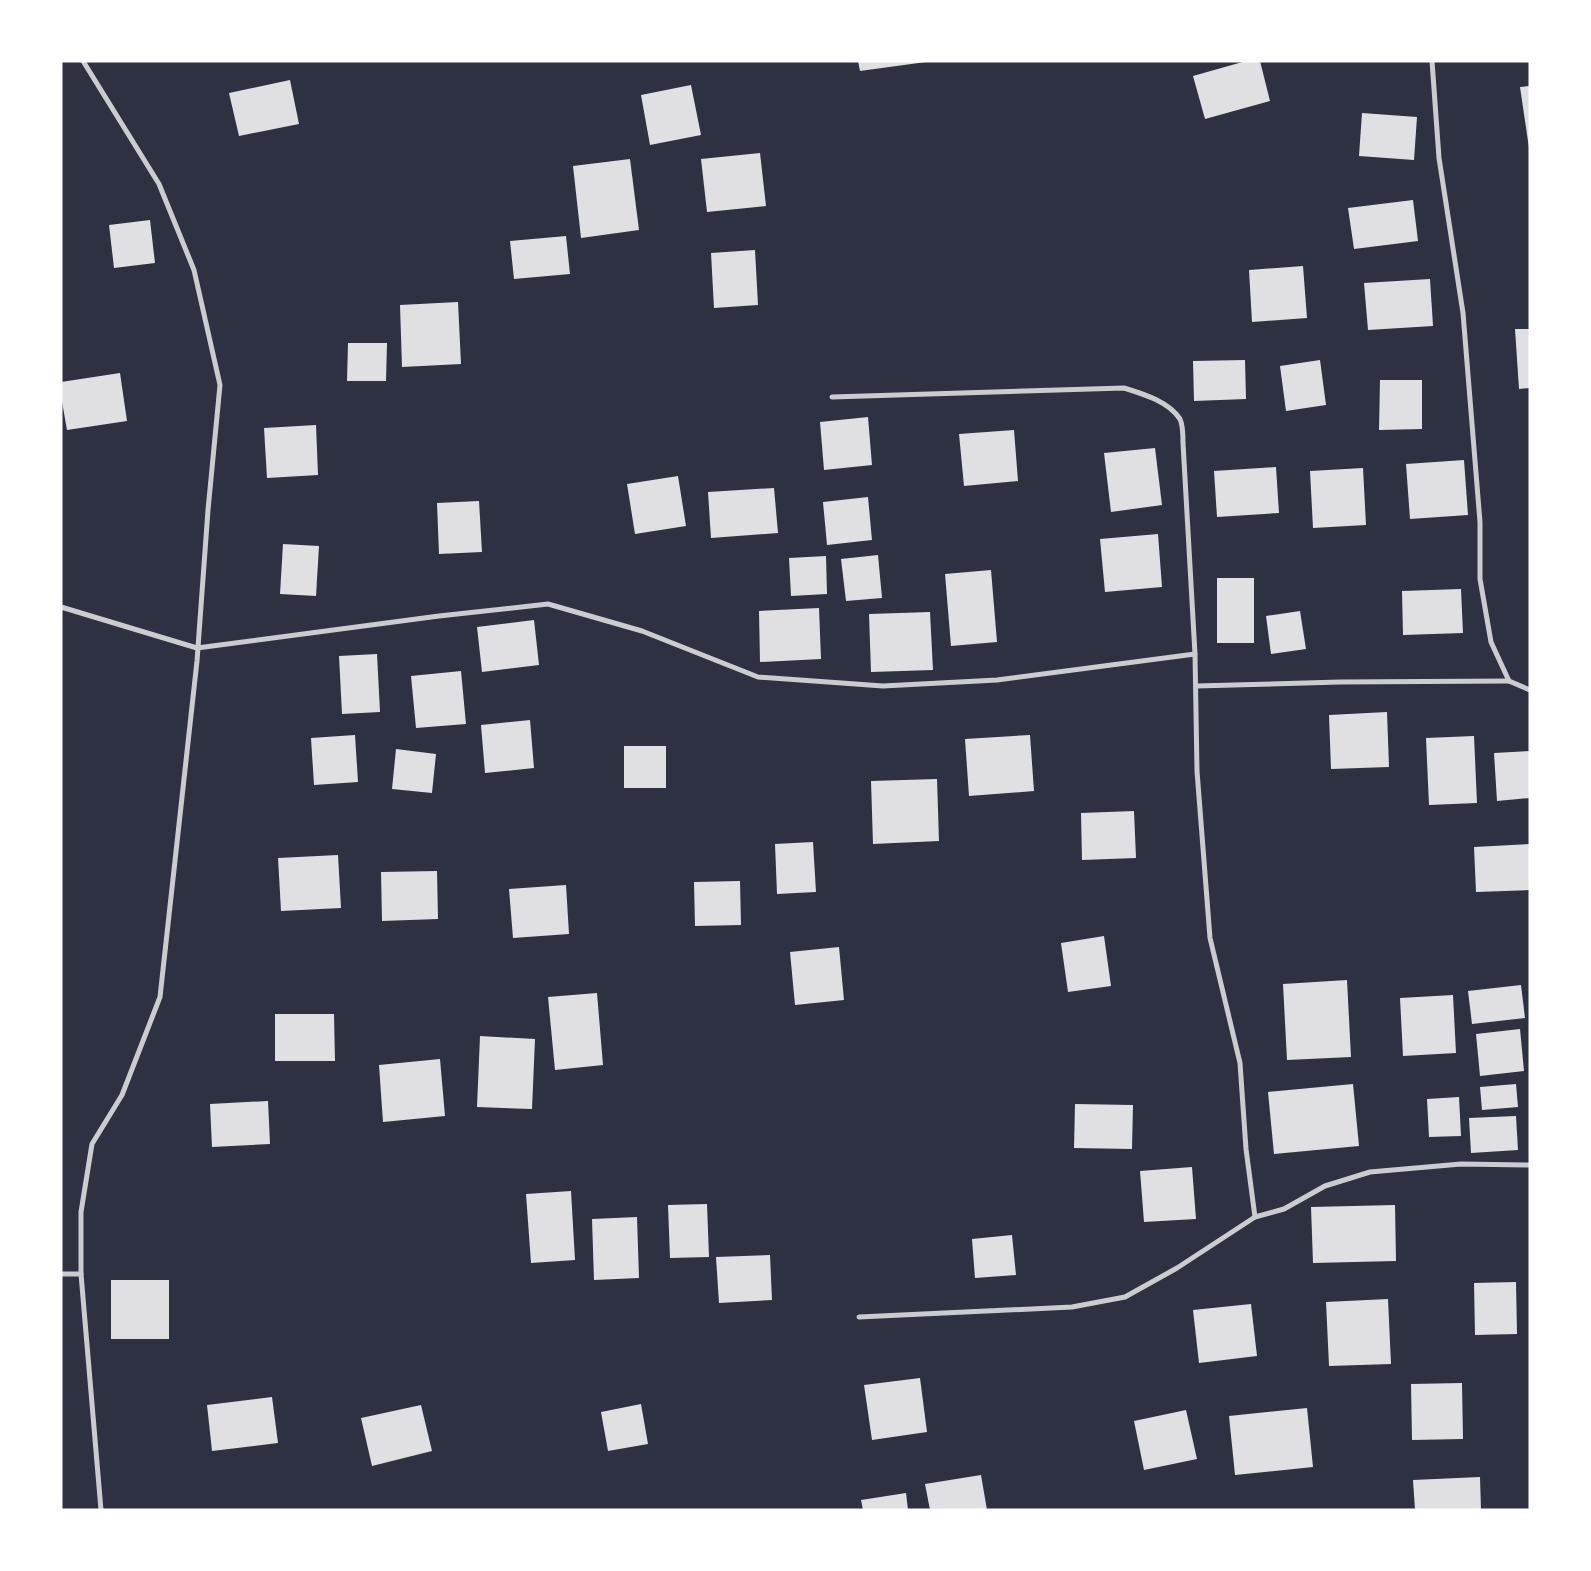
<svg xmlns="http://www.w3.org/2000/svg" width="1591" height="1571" viewBox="0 0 1591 1571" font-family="Helvetica,sans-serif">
	<rect width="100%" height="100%" fill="#2d3142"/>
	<g fill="#e0e0e3">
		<path d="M858,61h68v1l-66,9z"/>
		<path d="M1246,61h14l10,40 -65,18 -12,-43z"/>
		<path d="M290,80l9,44 -60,12 -10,-43z"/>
		<path d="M691,85l10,50 -51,10 -9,-50z"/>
		<path d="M1530,86v62h-1l-9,-61z"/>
		<path d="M1362,113l55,4 -3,43 -55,-4z"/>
		<path d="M760,153l6,53 -59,6 -6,-53z"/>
		<path d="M630,159l9,71 -58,8 -8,-72z"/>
		<path d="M1413,200l5,41 -64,8 -6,-41z"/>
		<path d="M150,220l5,43 -41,5 -5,-43z"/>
		<path d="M566,236l4,38 -56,5 -4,-38z"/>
		<path d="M755,250l3,55 -44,3 -3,-55z"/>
		<path d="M1303,266l4,52 -55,4 -3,-52z"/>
		<path d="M1430,279l3,47 -65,4 -4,-47z"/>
		<path d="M458,302l3,62 -59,3 -2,-62z"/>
		<path d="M1515,329h15v59l-11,1z"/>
		<path d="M348,343h39l-1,38h-39z"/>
		<path d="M1245,360l1,39 -52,2 -1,-40z"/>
		<path d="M1320,360l6,45 -40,6 -6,-45z"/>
		<path d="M120,373l7,48 -60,9 -6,-34v-14z"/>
		<path d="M1380,380h42v49l-43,1z"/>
		<path d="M868,417l4,48 -48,5 -4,-48z"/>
		<path d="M316,425l2,50 -51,3 -3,-50z"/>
		<path d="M1014,430l4,51 -54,5 -5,-52z"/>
		<path d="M1155,448l7,57 -51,7 -7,-59z"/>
		<path d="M1464,460l4,55 -58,4 -4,-55z"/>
		<path d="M1276,467l3,46 -62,4 -3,-46z"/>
		<path d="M1363,468l3,57 -53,3 -3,-57z"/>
		<path d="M678,476l8,50 -51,8 -8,-50z"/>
		<path d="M774,488l4,45 -67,5 -3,-46z"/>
		<path d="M868,497l4,43 -45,5 -4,-43z"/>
		<path d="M479,501l3,51 -43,2 -2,-51z"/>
		<path d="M1158,534l4,53 -57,5 -5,-53z"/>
		<path d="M283,544l36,2 -3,50 -36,-2z"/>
		<path d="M878,555l4,43 -36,3 -5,-42z"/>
		<path d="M826,556l1,38 -36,2 -2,-38z"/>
		<path d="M991,570l6,72 -46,4 -6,-72z"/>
		<rect x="1217" y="578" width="37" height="65"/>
		<path d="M1461,589l2,44 -60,2 -1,-44z"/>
		<path d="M819,608l2,51 -61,3 -1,-51z"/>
		<path d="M1300,611l6,38 -35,5 -5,-38z"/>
		<path d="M930,612l3,58 -62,2 -2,-58z"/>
		<path d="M534,620l5,45 -57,7 -5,-45z"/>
		<path d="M377,654l3,58 -38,2 -3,-58z"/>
		<path d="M461,671l5,53 -50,4 -5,-52z"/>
		<path d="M1387,712l2,55 -58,2 -2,-54z"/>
		<path d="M530,720l4,48 -49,5 -4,-48z"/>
		<path d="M355,735l3,47 -44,3 -3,-47z"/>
		<path d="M1030,735l4,56 -65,5 -4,-57z"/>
		<path d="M1474,736l3,67 -48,2 -3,-67z"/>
		<rect x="624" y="746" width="42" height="42"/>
		<path d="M396,749l40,5 -4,39 -40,-4z"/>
		<path d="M1530,751v47l-33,3 -3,-48z"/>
		<path d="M937,779l2,62 -66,3 -2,-63z"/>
		<path d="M1134,811l2,47 -54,2 -1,-47z"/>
		<path d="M813,842l3,50 -39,2 -2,-50z"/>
		<path d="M1530,844v46l-54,2 -2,-45z"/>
		<path d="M338,855l3,53 -60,3 -3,-53z"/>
		<path d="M437,871l1,48 -56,2 -1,-49z"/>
		<path d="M740,881l1,44 -46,1 -1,-44z"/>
		<path d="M566,885l3,49 -56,4 -4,-49z"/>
		<path d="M1104,936l7,50 -43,6 -7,-49z"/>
		<path d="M839,947l5,53 -49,5 -5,-53z"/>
		<path d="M1347,980l4,77 -64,3 -4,-76z"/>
		<path d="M1521,985l4,33 -53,6 -4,-33z"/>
		<path d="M597,993l6,72 -48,5 -7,-73z"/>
		<path d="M1453,995l3,58 -53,3 -3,-58z"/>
		<path d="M275,1014h59l1,47h-60z"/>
		<path d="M1520,1029l4,42 -44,5 -4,-42z"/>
		<path d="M480,1036l55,3 -3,70 -55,-2z"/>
		<path d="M440,1059l5,57 -62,6 -4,-57z"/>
		<path d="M1353,1084l6,62 -85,8 -6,-62z"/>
		<path d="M1516,1084l2,23 -36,3 -2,-23z"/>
		<path d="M1459,1097l2,39 -32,1 -2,-38z"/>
		<path d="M268,1101l2,43 -58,3 -2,-43z"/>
		<path d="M1075,1104l58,1 -1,44 -58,-1z"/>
		<path d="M1516,1116l2,34 -47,3 -2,-35z"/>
		<path d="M1192,1167l4,52 -52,3 -4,-51z"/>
		<path d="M571,1191l4,69 -44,3 -5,-69z"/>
		<path d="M707,1204l2,53 -39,1 -2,-53z"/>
		<path d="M1395,1205l1,56 -83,2 -2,-56z"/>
		<path d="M637,1217l2,61 -45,2 -2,-61z"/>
		<path d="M1012,1235l4,40 -41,3 -3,-39z"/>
		<path d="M770,1255l2,45 -53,3 -3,-46z"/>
		<rect x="111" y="1280" width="58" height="59"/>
		<path d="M1516,1282l1,52 -42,1 -1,-52z"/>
		<path d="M1388,1299l3,65 -62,2 -3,-64z"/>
		<path d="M1251,1304l6,52 -58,7 -6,-53z"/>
		<path d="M920,1378l7,54 -55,8 -8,-55z"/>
		<path d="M1462,1383l1,56 -51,1 -1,-56z"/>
		<path d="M272,1397l6,46 -66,8 -5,-46z"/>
		<path d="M641,1404l7,40 -40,7 -7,-39z"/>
		<path d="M421,1405l11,46 -60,15 -11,-48z"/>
		<path d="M1307,1408l6,59 -78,8 -6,-59z"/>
		<path d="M1186,1410l11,49 -53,11 -10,-49z"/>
		<path d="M981,1475l6,35h-57l-5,-26z"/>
		<path d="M1480,1477l1,33h-66l-2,-30z"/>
		<path d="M906,1493l2,17h-45l-2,-10z"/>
	</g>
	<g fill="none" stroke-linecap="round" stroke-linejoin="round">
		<g stroke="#caccd0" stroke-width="5">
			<path d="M83,61l76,123 35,86 26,115 -12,125 -11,151 -37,336 -38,98 -30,49 -11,68v62l20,236"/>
			<path d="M1432,61l7,97 24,155 17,209v57l11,63 18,39 21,9"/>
			<path d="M832,397l292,-9c19,6 44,13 56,31 3,6 3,17 3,24l12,211 2,117 13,167 30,125 6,86 9,68"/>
			<path d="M61,607l136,41 242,-32 109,-12 94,27 116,46 125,9 114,-6 198,-26"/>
			<path d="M1196,686l144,-4 169,-1"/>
			<path d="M61,1274h20"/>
			<path d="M859,1317l213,-10 53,-10 52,-29 78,-51 29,-8 41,-23 45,-14 91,-8 69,1"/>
		</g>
	</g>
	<rect width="1591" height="1571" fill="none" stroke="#ffffff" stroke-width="125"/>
</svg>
